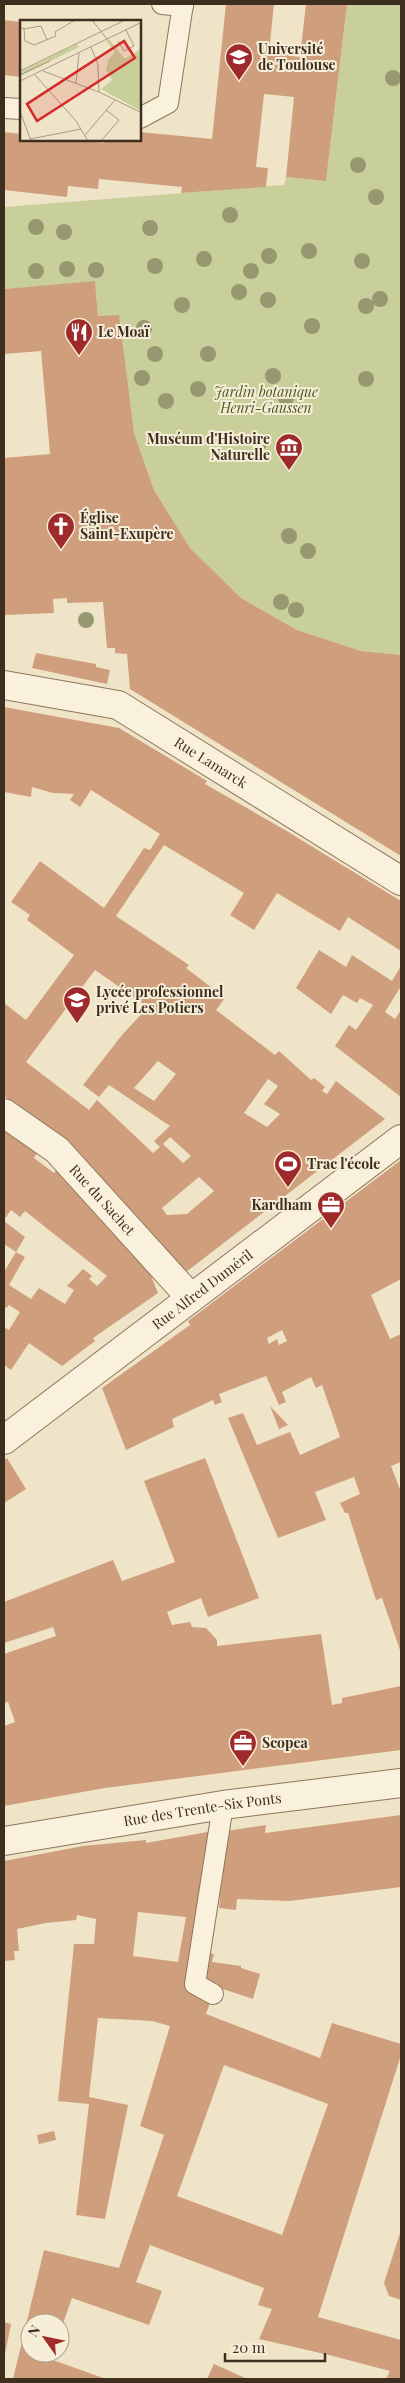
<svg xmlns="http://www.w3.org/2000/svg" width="405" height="2383" viewBox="0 0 405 2383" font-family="'Playfair Display',serif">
	<rect width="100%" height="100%" fill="#f0e4c8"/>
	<path fill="#c9cf9b" d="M347,4h54v651l-40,-4 -64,-21 -56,-32 -51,-50 -36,-58 -20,-57 -7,-49 -29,-68 -3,-34 -91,7v-82l280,-22 2,-8 40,4z"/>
	<g fill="#cf9f7d" fill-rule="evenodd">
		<path d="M226,4h48l-5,49 31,4 6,-53h41l-21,177 -40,-4 8,-80 -30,-3 -8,73 12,1 -2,19 -85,6 1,-6 -83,-8 -1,10 -30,-3 -1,11 -63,-7v-58l17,2v6h58l25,3 1,-3h35v-8l72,7z"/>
		<path d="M4,20l17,2v55l-17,-2z"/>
		<path d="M95,281l3,35 21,-1 15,118 20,57 36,58 51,50 56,32 64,21 40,4v201l-271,-167 -3,-35 -12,-1v-5h-8l-4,-46 -36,1v-5l-14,1 1,14 -50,2v-157l46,-4 -9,-103 -37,3v-65z"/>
		<path d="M36,653l60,11v3l14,3 -3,14 -75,-16z"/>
		<path d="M4,707l115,21 88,53 -2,3 80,46 116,71v50l-53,-34 -8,14 -63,-38 -23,37 -24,-15 14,-22 -80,-48 -48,71 73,49 -3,3 39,30 -9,12 59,45 4,-4 32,29 3,-2 11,9 -3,4 5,3 9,-13 49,38 -199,153 -122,-133 -60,-43v-93l22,17 48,-65 -47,-35 3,-5 -19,-13 29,-41 64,47 40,-60 6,2 10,-16 -69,-44 -11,17 -10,-7 4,-6 -21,-1 -21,-6 -1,10 -27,-5zM95,970l53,37 -26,28 -39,50 16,12 10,-12 61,41 -16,15 6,6 -7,6 -56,-53 -8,10 -63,-48zM158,1061l18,13 -22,27 -20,-13zM268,1079l10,7 -14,18 16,10 -13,13 -23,-14zM170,1137l21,19 -8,7 -20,-19zM199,1177l15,14 -27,23 -20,1 -5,-7z"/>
		<path d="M319,950l27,17 6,-12 40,26 9,-15v20l-16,26 10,7 6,-9v87l-66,-51 14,-21 7,5 17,-25 -13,-7 -3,5 -14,-8 -12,19 -35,-26z"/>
		<path d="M4,1127l34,24 -4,7 20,15 4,-5 85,88 15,37 -65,45 2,3 -33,25 -33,-23 -18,27 -7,-5v-38l5,3 11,-18 -11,-7 -3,3 -2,-2v-34l12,-20 9,5 -16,28 22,14 8,-11 26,16 9,-14 -7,-4 16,-17 9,7 -3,3 8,7 10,-10 -82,-65 -5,6 -9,-7 -7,10z"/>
		<path d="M401,1160v119l-30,16 19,44 11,-5v128l-10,4 10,26v161l-19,-55 -6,2 -28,-87h-3l-5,-10 20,-9 -6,-17 -39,15 11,28 -48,18 -50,-120 15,-5 14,32 33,-13 10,23 40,-18 -18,-52 -6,3 -5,-11 -29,15 4,10 -7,3 -13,-29 -47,18 3,8 -7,3 -2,-5 -41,19 2,8 -48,23 -24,-62 88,-63 -2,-4zM282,1330l5,11 -8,4 -2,-6 -8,5 -2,-6z"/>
		<path d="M4,1221l21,16 -9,15 -12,-8z"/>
		<path d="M270,1406l18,19 -9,4z"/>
		<path d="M7,1458l19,31 -22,14v-43z"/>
		<path d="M205,1458l54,140 -51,19 -7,-19 -34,14 5,13 18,-3 2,5 14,1 11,12v6l104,-12 11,71 10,-2v-5l59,-12v64l-296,38 -101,18v-80l11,-4 -7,-20 -4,1v-49l52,-18 -3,-9 -49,16v-41l109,-42 9,21 53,-19 -31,-81z"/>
		<path d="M401,1815v72l-111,14 -53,-2 -1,11 -17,-2 1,-10h-5l11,-67 40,-6 -1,8z"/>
		<path d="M213,1831l-25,159 22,13 -4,11 114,44 12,-35 69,21v11l-83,262 83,23v39h-15l4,-8 -61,-16 -70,-16 13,-30 -14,-4 6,-17 -114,-43 -14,37 26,9 -13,34 -77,-27 -12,34v-9h-30v30h22l-2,6 56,20h-93l31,-129 75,18 45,-133 -24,-9 30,-100 -18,-5 -54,-3 -9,79 39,8 -23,114 -29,-4 13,-111 -31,-3 16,-157h20l2,-25 -19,-4 -1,5 -30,3 -29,6 2,22h-5l1,9 -11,1v-100l79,-15 63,-6v3zM138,1912l48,5 -8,45 -45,-6zM224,2065l104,39 -46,131 -105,-39z"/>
		<path d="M206,1953l8,1 -2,8 29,4v2l19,6 -7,25 -51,-17z"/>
		<path d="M54,2131l2,9 -17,4 -2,-9z"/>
		<path d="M401,2230v70l-12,-4 -5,-13z"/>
		<path d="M4,2322l7,2 -6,30h-1z"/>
		<path d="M214,2364l29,13 5,2h-41z"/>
	</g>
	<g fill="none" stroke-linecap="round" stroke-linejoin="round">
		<g stroke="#8d765c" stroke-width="22">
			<g id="service">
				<path d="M162,4l21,2"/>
				<path d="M4,108l17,1"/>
				<path d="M140,118l28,-15 15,-99"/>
				<path d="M213,1994l-18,-10 28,-179"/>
			</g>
		</g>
		<g stroke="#8d765c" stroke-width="30">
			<g id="minor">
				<path id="s1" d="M4,685l114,20 283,176"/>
				<path id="s2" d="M4,1113l53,37 134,148"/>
				<path id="s3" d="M4,1440l397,-301"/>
				<path id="s4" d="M4,1841l219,-36 178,-22"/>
			</g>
		</g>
		<use href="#service" stroke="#faf1dc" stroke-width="20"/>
		<use href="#minor" stroke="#faf1dc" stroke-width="28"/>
	</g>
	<g fill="#96986f">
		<circle cx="393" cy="78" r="8"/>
		<circle cx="358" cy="165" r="8"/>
		<circle cx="376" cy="197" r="8"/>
		<circle cx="230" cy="215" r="8"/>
		<circle cx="36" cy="227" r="8"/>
		<circle cx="150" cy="228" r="8"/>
		<circle cx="64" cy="232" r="8"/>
		<circle cx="309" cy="251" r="8"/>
		<circle cx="269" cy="256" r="8"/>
		<circle cx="204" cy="259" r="8"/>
		<circle cx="362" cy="261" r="8"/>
		<circle cx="155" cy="266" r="8"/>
		<circle cx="67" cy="269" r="8"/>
		<circle cx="96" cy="270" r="8"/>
		<circle cx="36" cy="271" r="8"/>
		<circle cx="251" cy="271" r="8"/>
		<circle cx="239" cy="292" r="8"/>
		<circle cx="380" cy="299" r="8"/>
		<circle cx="268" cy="300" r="8"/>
		<circle cx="182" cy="305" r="8"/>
		<circle cx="366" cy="306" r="8"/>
		<circle cx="312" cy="326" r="8"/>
		<circle cx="144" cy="328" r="8"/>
		<circle cx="155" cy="354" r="8"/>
		<circle cx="208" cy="354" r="8"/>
		<circle cx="273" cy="376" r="8"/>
		<circle cx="142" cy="378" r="8"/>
		<circle cx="366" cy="379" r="8"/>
		<circle cx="198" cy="389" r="8"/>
		<circle cx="286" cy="398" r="8"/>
		<circle cx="166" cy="401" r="8"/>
		<circle cx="260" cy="442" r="8"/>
		<circle cx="289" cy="536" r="8"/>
		<circle cx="308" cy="551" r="8"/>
		<circle cx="281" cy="602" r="8"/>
		<circle cx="296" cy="610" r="8"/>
		<circle cx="86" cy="620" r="8"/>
	</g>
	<defs>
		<g id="university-pin" transform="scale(1.4375)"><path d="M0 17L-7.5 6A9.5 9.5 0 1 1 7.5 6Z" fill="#9e2a2b" stroke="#f7eed8"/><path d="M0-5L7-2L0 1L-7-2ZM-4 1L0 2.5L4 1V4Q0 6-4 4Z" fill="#fff"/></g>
		<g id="restaurant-pin" transform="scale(1.4375)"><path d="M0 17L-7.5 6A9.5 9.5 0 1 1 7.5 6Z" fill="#9e2a2b" stroke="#f7eed8"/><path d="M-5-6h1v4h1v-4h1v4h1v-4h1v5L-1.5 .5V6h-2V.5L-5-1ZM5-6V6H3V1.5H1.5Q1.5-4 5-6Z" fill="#fff"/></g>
		<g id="museum-pin" transform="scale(1.4375)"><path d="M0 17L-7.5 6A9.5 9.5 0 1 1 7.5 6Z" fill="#9e2a2b" stroke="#f7eed8"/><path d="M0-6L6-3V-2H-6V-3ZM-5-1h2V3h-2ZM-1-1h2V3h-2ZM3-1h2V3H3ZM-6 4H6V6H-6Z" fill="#fff"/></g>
		<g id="church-pin" transform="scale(1.4375)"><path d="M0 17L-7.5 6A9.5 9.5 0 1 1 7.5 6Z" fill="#9e2a2b" stroke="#f7eed8"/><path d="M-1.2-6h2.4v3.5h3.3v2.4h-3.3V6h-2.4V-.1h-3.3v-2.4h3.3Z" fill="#fff"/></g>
		<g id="school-pin" transform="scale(1.4375)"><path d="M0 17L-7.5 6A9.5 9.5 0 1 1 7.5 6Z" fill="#9e2a2b" stroke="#f7eed8"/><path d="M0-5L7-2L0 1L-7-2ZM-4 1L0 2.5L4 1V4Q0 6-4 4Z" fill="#fff"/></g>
		<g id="stadium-pin" transform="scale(1.4375)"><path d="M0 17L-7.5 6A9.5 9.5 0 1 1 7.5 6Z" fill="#9e2a2b" stroke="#f7eed8"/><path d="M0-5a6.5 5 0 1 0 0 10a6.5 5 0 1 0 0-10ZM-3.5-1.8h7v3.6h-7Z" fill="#fff"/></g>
		<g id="office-pin" transform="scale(1.4375)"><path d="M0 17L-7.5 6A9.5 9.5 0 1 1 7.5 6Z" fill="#9e2a2b" stroke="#f7eed8"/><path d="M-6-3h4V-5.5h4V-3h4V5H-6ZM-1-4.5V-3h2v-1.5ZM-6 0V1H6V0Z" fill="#fff"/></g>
	</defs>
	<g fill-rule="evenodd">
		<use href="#university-pin" x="239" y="57"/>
		<use href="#restaurant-pin" x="79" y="332"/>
		<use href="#museum-pin" x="289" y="447"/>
		<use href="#church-pin" x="61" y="526"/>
		<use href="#school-pin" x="77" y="1000"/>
		<use href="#stadium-pin" x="288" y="1164"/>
		<use href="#office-pin" x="331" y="1205"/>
		<use href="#office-pin" x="243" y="1743"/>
	</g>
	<g text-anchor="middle" stroke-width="4" stroke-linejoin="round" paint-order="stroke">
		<g font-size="14" font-weight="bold" fill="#3d2e20" stroke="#f7eed8" text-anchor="start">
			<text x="258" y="54">Université<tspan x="258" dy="16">de Toulouse</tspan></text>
			<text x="98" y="337">Le Moaï</text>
			<text x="270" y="444" text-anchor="end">Muséum d'Histoire<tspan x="270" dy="16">Naturelle</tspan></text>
			<text x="80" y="523">Église<tspan x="80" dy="16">Saint-Exupère</tspan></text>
			<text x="96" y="997">Lycée professionnel<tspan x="96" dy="16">privé Les Potiers</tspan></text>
			<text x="307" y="1169">Trac l'école</text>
			<text x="312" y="1210" text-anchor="end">Kardham</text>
			<text x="262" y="1748">Scopea</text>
		</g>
		<g font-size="14" font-style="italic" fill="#4d5a26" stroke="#f7eed8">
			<text x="266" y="397">Jardin botanique<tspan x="266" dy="16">Henri-Gaussen</tspan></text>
		</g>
		<g font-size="14" fill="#3d2e20" stroke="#f7eed8">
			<text dy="5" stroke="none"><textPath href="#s1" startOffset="225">Rue Lamarck</textPath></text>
			<text dy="5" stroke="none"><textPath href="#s2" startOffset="132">Rue du Sachet</textPath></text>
			<text dy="5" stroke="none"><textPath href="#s3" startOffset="249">Rue Alfred Duméril</textPath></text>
			<text dy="5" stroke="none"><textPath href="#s4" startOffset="201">Rue des Trente-Six Ponts</textPath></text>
		</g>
	</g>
	<g transform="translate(20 20)">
		<rect width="121" height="121" fill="#f0e4c8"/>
		<path d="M89,19l16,20 16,-10v62l-40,-22 11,-9 -6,-10 2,-10 7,-8 -9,-11zM57,24l2,3 -59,29v-4z" fill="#c9cf9b"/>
		<path fill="none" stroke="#a89b85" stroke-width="1" d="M72,0l15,19M0,7l4,2 1,12 9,4 22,-9 -1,-4M4,9l17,-3 6,14M35,12l20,-12M98,21l6,10 10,-5 -8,-16M71,27l7,18 1,27M0,51l105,-51M23,51l56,21 43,21M0,55l30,-14M15,55l41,46 12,20M0,61l122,-59M56,63l3,-30M0,91l11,30M65,115l30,-35M10,119l51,-10M81,121l18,-21 -13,-10"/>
		<path fill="#d62828" fill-opacity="0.15" stroke="#d62828" stroke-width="2.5" d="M104,21l11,17 -98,63 -10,-17z"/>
		<rect width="121" height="121" fill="none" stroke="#3d2e20" stroke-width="2.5"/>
	</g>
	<rect width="405" height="2383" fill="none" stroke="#3d2e20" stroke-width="10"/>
	<g transform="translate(45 2338) rotate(303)"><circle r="24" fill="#f7eed8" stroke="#ada18e"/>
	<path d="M0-4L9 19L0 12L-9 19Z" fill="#9e2a2b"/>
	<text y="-8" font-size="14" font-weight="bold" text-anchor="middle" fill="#3d2e20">N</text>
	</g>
	<path d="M225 2353v8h100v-8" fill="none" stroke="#3d2e20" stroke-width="2.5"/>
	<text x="232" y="2353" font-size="15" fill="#3d2e20" stroke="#f7eed8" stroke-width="4" paint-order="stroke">20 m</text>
</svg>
